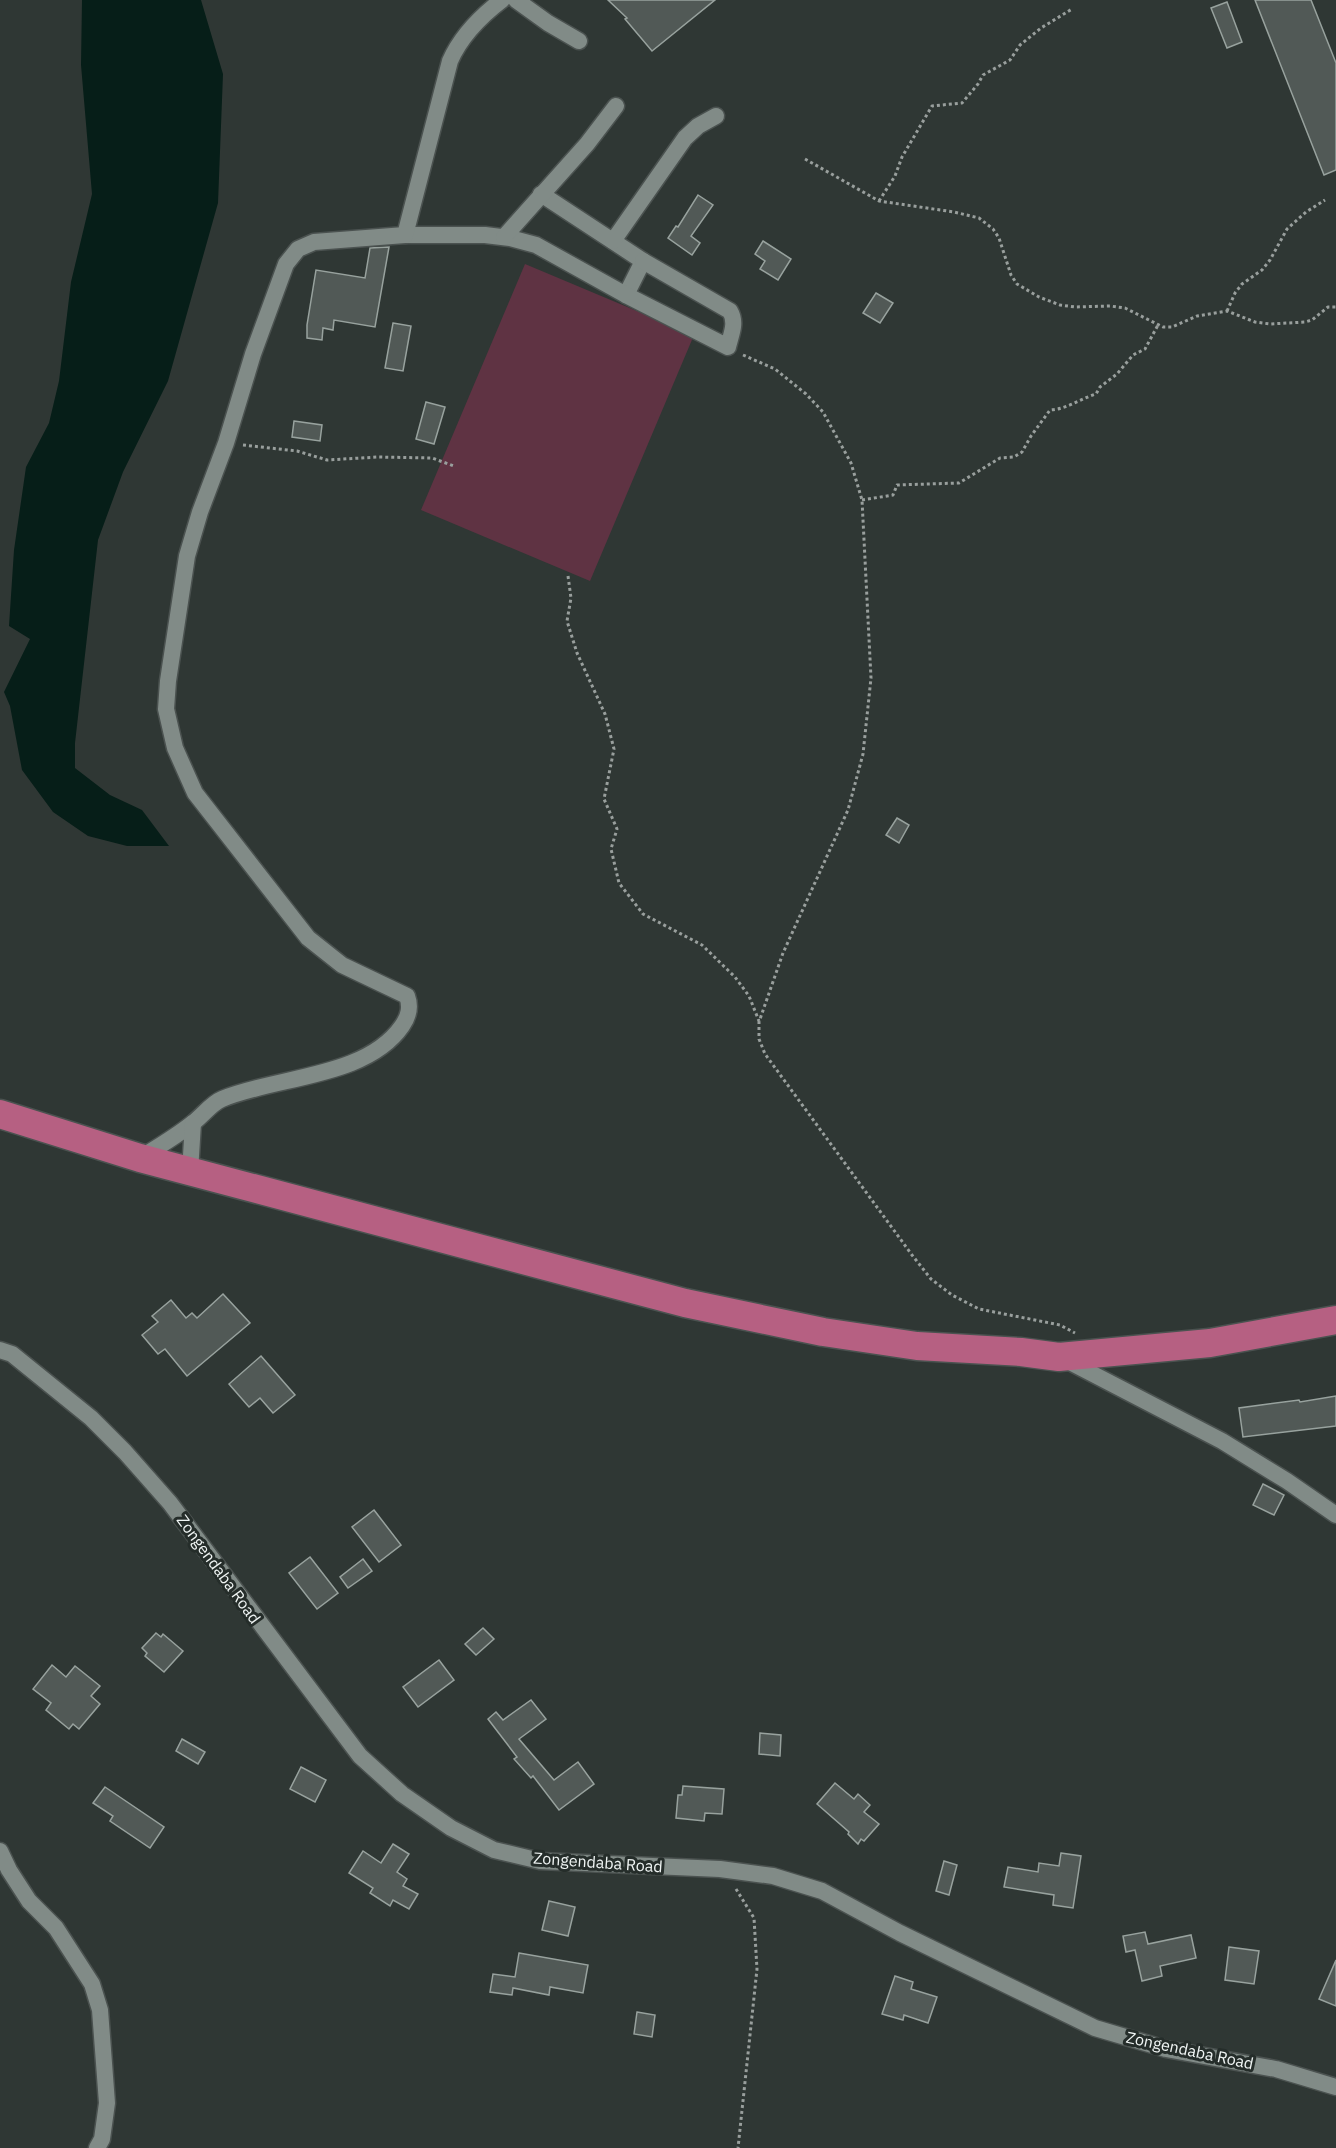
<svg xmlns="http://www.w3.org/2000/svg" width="1336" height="2148" viewBox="0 0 1336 2148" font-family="'IBM Plex Sans',sans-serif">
	<rect width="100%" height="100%" fill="#2f3734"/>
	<path fill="#5f3343" d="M525,264l169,71 -104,246 -169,-71z"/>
	<path fill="#061e18" d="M82,0h119l22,74 -5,129 -50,178 -45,91 -25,68 -23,203v25l35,27 32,15 27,36h-42l-39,-10 -35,-24 -31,-42 -12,-64 -6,-14 26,-53 -21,-13 5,-76 12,-83 23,-44 10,-42 12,-99 21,-88 -11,-129z"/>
	<g fill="#515956" stroke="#98a29e" stroke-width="1.5">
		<path d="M608,0h107l-63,51 -27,-32 2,-1z"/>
		<path d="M1255,0h56l25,63v107l-12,5z"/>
		<path d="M1227,2l15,40 -15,6 -16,-40z"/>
		<path d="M698,195l15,10 -22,31 9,7 -8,12 -24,-17 8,-12 2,1z"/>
		<path d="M763,241l28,18 -13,21 -18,-11 5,-8 -10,-7z"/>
		<path d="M389,247l-14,80 -41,-7 -1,10 -10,-2 -1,12 -15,-2v-13l9,-55 49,8 5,-30z"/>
		<path d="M876,293l17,10 -13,20 -17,-10z"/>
		<path d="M393,323l18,3 -8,45 -18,-3z"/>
		<path d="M426,402l19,5 -11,37 -18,-5z"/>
		<path d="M294,421l28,4 -2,16 -28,-4z"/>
		<path d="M897,818l12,7 -10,18 -13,-8z"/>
		<path d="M223,1294l27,29 -63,53 -22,-27 -7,5 -16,-19 16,-13 -6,-6 19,-16 15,18 6,-5 5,5z"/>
		<path d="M261,1356l34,39 -22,18 -13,-15 -11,9 -20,-23z"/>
		<path d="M1336,1396v30l-93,11 -4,-29 60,-8 1,2z"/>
		<path d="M1263,1484l21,11 -10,20 -21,-10z"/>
		<path d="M374,1510l27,35 -22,17 -27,-35z"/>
		<path d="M310,1557l28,36 -21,16 -28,-36z"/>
		<path d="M363,1559l9,12 -24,17 -8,-11z"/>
		<path d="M483,1628l11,11 -18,16 -11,-11z"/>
		<path d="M156,1633l5,4 2,-3 20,17 -19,21 -19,-16 2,-3 -5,-5z"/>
		<path d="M439,1660l15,20 -36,27 -15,-20z"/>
		<path d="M52,1665l14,12 9,-11 25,20 -9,10 9,8 -21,25 -6,-5 -4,5 -23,-19 5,-7 -18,-14z"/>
		<path d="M531,1700l15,19 -27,20 35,41 24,-18 16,22 -35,26 -26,-34 -2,2 -17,-19 3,-2 -29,-38 8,-7 7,8z"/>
		<path d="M760,1733l21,2 -1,21 -21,-2z"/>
		<path d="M182,1739l23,13 -7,12 -22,-13z"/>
		<path d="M301,1767l25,13 -11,22 -25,-13z"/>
		<path d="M835,1783l19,16 4,-5 12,11 -6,7 15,12 -15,17 -3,-2 -3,5 -10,-10 1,-2 -32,-28z"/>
		<path d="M683,1786l41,3 -2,25 -17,-1 -1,8 -28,-3 2,-23h4z"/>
		<path d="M105,1787l59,40 -14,21 -40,-27 3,-5 -20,-13z"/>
		<path d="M393,1844l16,10 -12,18 10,7 -4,7 15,8 -9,15 -16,-9 -3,6 -20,-13 3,-5 -24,-15 14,-22 18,12z"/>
		<path d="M1061,1853l20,3 -8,52 -20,-3 1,-10 -50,-8 4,-20 30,5 1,-9 20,3z"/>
		<path d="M944,1861l13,4 -8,30 -13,-4z"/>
		<path d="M549,1901l26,6 -7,29 -26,-6z"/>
		<path d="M1145,1932l3,12 43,-9 5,23 -36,8 2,10 -20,5 -7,-31 -9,2 -3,-16z"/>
		<path d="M1229,1947l30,4 -5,33 -29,-4z"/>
		<path d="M519,1953l69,12 -5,28 -33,-6 -1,8 -36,-7 -1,7 -22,-3 3,-18 22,3z"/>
		<path d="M1336,1960v46l-17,-7z"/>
		<path d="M895,1976l18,6 -2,7 26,8 -9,26 -24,-8 -1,5 -21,-6z"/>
		<path d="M637,2012l18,3 -3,22 -18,-3z"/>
	</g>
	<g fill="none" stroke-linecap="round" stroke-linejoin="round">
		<g stroke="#4b5250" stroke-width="19">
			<g id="minor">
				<path d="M516,0l32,23 31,18"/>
				<path d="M541,194l102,67 -17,34"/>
				<path d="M405,235h80l25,3 26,7 90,50 102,52c3,-13 9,-24 2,-36l-87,-50"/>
				<path d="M504,237l83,-93 29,-38"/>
				<path d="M613,241l72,-103 13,-12 18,-10"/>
				<path d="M140,1158c18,-11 37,-22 54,-36 9,-7 18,-19 28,-23 55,-23 144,-21 180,-73 7,-10 9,-19 5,-30l-65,-31 -34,-27 -113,-145 -20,-45 -9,-39 2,-28 19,-125 13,-44 26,-69 27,-89 33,-90 12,-15 16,-7 91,-7 45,-174c11,-25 31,-45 52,-61"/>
				<path d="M190,1172l3,-49"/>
				<path d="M0,1350l12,4 79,64 34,34 45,51 190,253 42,38 49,34 43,22 46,11 180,8 53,7 49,15 78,42 195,95 71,21 110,20 60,18"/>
				<path d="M1064,1359l158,82 65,40 49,34"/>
				<path d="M0,1851l9,19 20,31 27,27 36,56 8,26 7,93 -5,36 -5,9"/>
			</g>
		</g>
		<g stroke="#4b5250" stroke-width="31">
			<path id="trunk" d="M0,1114l140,44 545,145 138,29 94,14 104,6 38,5 151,-14 126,-23"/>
		</g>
		<g stroke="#999f9d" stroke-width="3" stroke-dasharray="3 3" stroke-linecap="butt">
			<path d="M805,159l74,42 75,11 25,6 14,11 6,9 12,37 6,9 22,13 21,8 15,2 35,-1 15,2 38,19h9l25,-11 30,-5 28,11 15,2 35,-2 7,-2 16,-13h8"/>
			<path d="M879,201l16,-25 7,-19 30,-51 30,-3 16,-19 5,-9 27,-15 10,-15 21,-17 31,-19"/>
			<path d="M1227,311l8,-18 7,-9 20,-14 8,-10 17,-31 19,-17 19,-12"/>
			<path d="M743,355l32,14 31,25 17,18 28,51 11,37 9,178 -8,76 -15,56 -65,143 -24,69v17l6,15 147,201 19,24 21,16 27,14 81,16 15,8"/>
			<path d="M243,445l54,6 30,9 51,-3 54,1 22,8"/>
			<path d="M862,500l31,-5 4,-10 62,-2 41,-25 14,-1 8,-5 9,-16 19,-26c17,-1 30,-11 46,-16l4,-7 17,-13 16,-19 12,-6 13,-24"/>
			<path d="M568,576l3,22 -4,23 10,32 28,61 9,35 -10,50 13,30 -6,20 8,34 24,31 59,31 33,32 14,19 10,25"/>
			<path d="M736,1889l18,29 3,51 -19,179"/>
		</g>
		<use href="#minor" stroke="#818b87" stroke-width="16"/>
		<use href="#trunk" stroke="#b66082" stroke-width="28"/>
	</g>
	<g text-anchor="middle" stroke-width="6" stroke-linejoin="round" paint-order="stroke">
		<g font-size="16" fill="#f0f5f4" stroke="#252d2a">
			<text transform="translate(219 1569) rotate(54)" y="6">Zongendaba Road</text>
			<text transform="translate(598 1862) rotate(4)" y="6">Zongendaba Road</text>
			<text transform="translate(1190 2050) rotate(12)" y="6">Zongendaba Road</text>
		</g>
	</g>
</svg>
